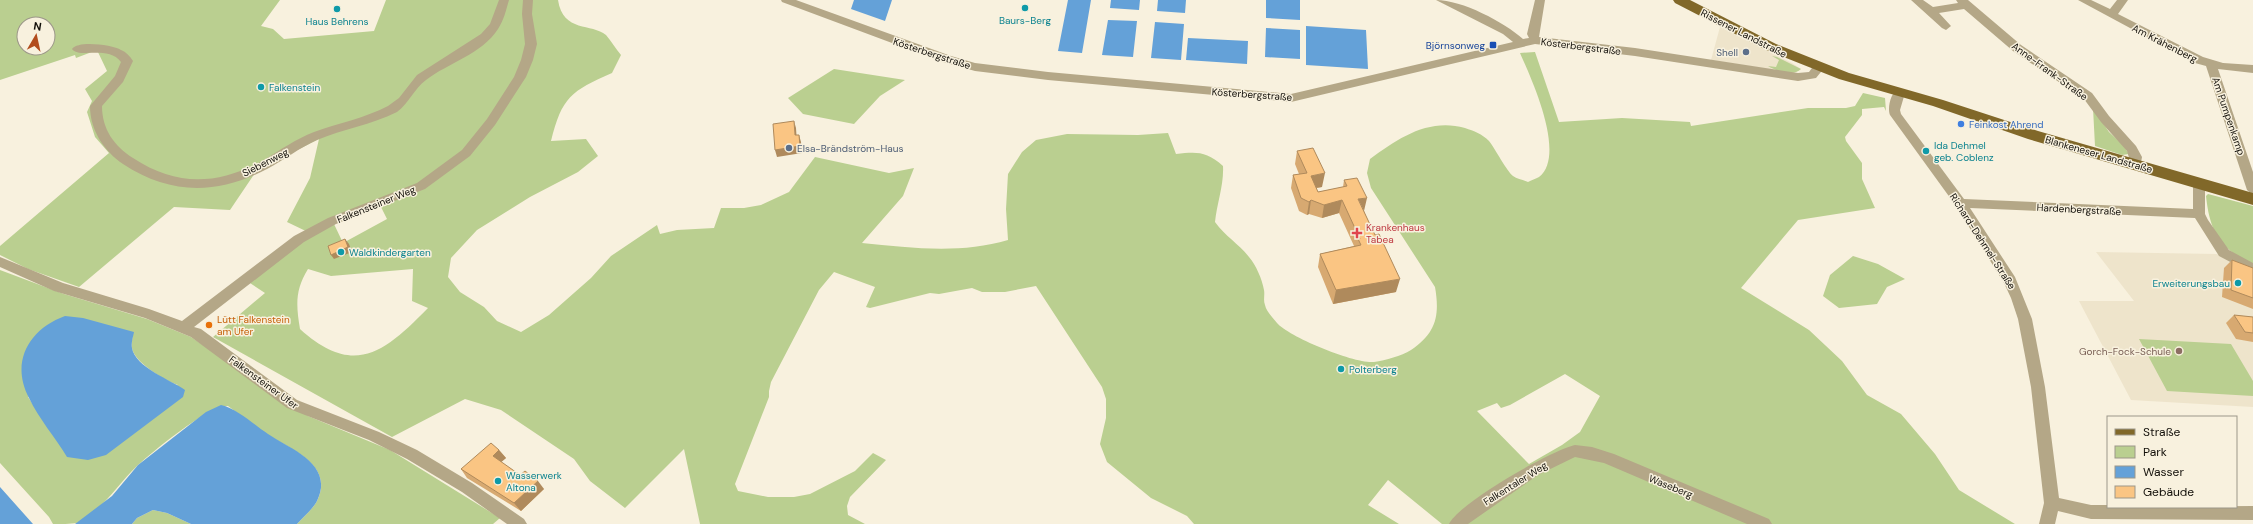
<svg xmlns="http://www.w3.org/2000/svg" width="2253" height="524" font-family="'DM Sans',sans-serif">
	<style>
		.built { fill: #eee4cb }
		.green { fill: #bacf90; fill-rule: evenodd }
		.water { fill: #64a1d8 }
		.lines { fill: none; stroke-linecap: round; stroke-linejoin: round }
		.minor { fill: #b4a787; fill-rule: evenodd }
		.major { fill: #816829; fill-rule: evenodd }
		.wall { fill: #d7a971 }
		.shaded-wall { fill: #af8a5c }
		.building { fill: #fac583; stroke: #af8a5c }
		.culture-dot { fill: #0f9aa8; stroke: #f8f1de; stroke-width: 1.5 }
		.transit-dot { fill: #1a4fb4; stroke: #f8f1de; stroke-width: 1.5 }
		.service-dot { fill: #5c6f8a; stroke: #f8f1de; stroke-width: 1.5 }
		.shop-dot { fill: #3f7fe0; stroke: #f8f1de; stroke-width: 1.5 }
		.health-dot { fill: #e0444e; stroke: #f8f1de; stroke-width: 1.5 }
		.food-dot { fill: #e8710a; stroke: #f8f1de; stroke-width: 1.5 }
		.education-dot { fill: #8d6e63; stroke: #f8f1de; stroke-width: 1.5 }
		.labels { text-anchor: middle; stroke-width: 3; stroke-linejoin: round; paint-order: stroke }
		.culture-label { font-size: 10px; fill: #0d838f; stroke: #f8f1de; text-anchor: start }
		.street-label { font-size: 10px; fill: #120f09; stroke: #f8f1de }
		.transit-label { font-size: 10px; fill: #164399; stroke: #f8f1de; text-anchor: end }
		.service-label { font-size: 10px; fill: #4e5e75; stroke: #f8f1de; text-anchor: end }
		.shop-label { font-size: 10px; fill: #366cbe; stroke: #f8f1de; text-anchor: start }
		.health-label { font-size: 10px; fill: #be3a42; stroke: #f8f1de; text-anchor: start }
		.food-label { font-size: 10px; fill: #c56008; stroke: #f8f1de; text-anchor: start }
		.education-label { font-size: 10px; fill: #785e54; stroke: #f8f1de; text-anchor: end }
	</style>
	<rect width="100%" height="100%" fill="#f8f1de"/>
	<path class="built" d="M1720,27L1792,63L1801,69L1794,73L1711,60Z
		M2096,252L2217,254L2253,273V407L2131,400L2079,301H2134Z"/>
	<path class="green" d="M0,0H280L261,26L273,29L284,39L374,31L386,0H558C563,33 592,23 606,35C611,41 616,49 621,55L612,73C571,91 562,97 551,141L586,139L598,156L578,172L530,197L477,230L451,258L448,277L460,292L484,307L497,321L521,332L549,315L591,278L611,256L657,225L660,234L677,230L714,228L721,208H744L761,205L789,192L815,157L889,173L914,168L903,196L862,243C911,248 961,254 1008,240L1006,209L1008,174L1022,152L1036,140L1067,134L1138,135L1168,133L1176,154C1197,152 1206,151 1223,166C1224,185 1217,203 1215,222C1226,237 1239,244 1249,257C1256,265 1262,279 1264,290C1265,295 1263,300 1265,305C1266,311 1273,318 1277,323C1289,337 1355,364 1374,362C1386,360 1401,356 1411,350C1436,333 1440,316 1435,287L1371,188L1367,173L1370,159C1399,138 1428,118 1465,128C1474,131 1482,134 1489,141C1496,150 1506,170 1513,176C1517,179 1524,180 1528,182C1531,180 1536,179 1539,177C1567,155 1531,78 1520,53L1535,52L1559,122L1622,118L1690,122L1691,126L1808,108H1846L1855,106L1863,93L1885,98L1886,111L1884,107L1862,109V115L1845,137L1846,141L1862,163V179L1875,208L1798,220L1741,288L1809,330L1842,361L1867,395L1901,414L1935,454L1959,490L2015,524H1442L1388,480L1368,505L1399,524H1194L1187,516L1151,498L1107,462L1100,444L1106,418V399L1102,387L1036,286L1005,292H982L972,288L939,294L930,293L870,308L866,307L875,287L834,272L819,290L771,382L769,391V397L735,484L738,491L768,497H794L810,494L855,471L873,453L886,460L850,497L847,506L848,515L865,524H700L684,449L625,508L590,481L574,459L501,410L465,399L392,437L213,337L265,293L247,281L312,234L287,222L310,178L319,139L257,170L230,210L174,207L79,287L28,269L0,255V246L109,153L95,137L87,112L92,101L85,89L107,71L97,50L76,58L75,55L0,80ZM24,24H48V48H24ZM380,205L387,219L343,243L334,224ZM308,269L331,276L413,269L412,301L428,308C385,352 354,378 300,329C296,305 295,290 308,269ZM1565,374L1600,396L1580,432L1562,445L1529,464L1477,411L1497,403L1501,408L1510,405Z
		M1772,56L1777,57L1801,69C1793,77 1776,71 1768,66L1776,67L1779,60Z
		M834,69L905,80L880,96L854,124L803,114L788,98Z
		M2093,108L2109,132L2123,145L2129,154L2122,155L2095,146Z
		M2208,194L2253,206V265C2220,248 2210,233 2206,196Z
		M1853,256L1878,264L1905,279L1887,287L1877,304L1839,308L1823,296L1830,275Z
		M0,270L64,294L147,319L191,337L308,416L390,450L500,518L493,524H297C303,517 313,509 317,501C334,467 295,451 273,438C257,429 243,417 228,406C210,404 152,452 137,466C117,485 103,510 77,523C71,524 60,524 53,524L49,517L0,463ZM133,332C133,337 131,343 132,348C134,362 165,381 178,385L54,436L28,397Z
		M2139,339L2231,344L2253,381V396L2167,391Z
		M153,510L167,513L191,524H132L137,518Z"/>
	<path class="water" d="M854,0H892L885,21L851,9Z
		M1068,0H1091L1082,53L1058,51Z
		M1111,0H1140L1139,10L1110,8Z
		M1158,0H1186L1185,13L1157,11Z
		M1266,0H1300V20L1266,18Z
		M1108,20L1137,21L1133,57L1102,55Z
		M1155,22L1184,24L1181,60L1151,58Z
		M1306,26L1366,30L1368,69L1306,65Z
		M1266,28L1300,30V59L1265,57Z
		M1188,38L1248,41L1247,64L1186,60Z
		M65,316L83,318L134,332C133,337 131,343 132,348C135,367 171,380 185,390L183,397L106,455L88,460L67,457C55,437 39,419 29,398C10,362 29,329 65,316Z
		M221,405C238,409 254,425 268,434C290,449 335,464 317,501C313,509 303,517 297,524H191L167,513L153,510L137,518L132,524H75L112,496L138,465L206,412Z
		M0,487L33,524H0Z"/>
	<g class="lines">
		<path class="minor" d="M499,0H509C506,10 504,20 498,29C482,54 448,63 426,80C414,89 409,103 397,112C371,125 343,129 317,140C299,148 284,160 267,169C217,195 170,195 123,164C104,151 90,130 90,106L115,76L121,62C108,45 79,59 72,49C78,40 113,45 121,50C126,52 130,56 133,61L123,82L102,106C102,129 114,146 133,158C177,187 218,185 264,160C280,150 296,139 314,132C339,123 365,118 388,106L399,98L417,75L481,34L490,24Z
			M523,0H533L532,14L537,44L533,60L526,77L495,125L470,156L425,189L336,224L304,242L194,327L201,329L297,400L379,432L417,450L472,483L524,519L527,524H507L462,492L407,459L369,440L287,408L191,337L145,318L54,291L0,267V257L63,283L149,309L182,321L294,236L328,218L417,183L462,150L487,119L514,77L521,60L525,44L522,14Z
			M781,0H796L951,56L975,63L1048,72L1291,94L1513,42L1503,34L1436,0C1462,0 1504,22 1523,39L1529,38L1527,34L1535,0H1545L1539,37L1635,48L1798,73L1809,72L1815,64L1819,63L1825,67L1816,78L1798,81L1635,56L1535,44L1291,102L1048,80L975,71L943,62L782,2Z
			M1911,0H1923L1933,7L1958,3L1956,0H1968L2021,45L2092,93L2109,116L2136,146L2142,157L2140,168H2132L2127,151L2101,122L2084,99L2013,51L1964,9L1939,13L1951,26L1946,30L1942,28Z
			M2078,0H2091L2110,9L2117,0H2128L2118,14L2203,57L2223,63L2253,65V73L2218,69L2253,172V195L2247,190L2206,66L2195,63Z
			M1899,89L1905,93L1900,110L1901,114L1964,199L2193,209V183L2199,179L2203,180L2205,183V214L2208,220L2229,250L2253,263V274L2219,256L2195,218L1970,208L2015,277L2032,319L2045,387L2059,498L2091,505H2108V507L2253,506V520L2091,519L2058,511L2055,524H2039L2044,503L2031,387L2018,319L2011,298L2004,283L1956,206L1890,115C1887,108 1891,91 1899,89Z
			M1575,445L1592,447L1614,454L1769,519L1772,524H1747L1604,463L1575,457L1538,475L1468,524H1449C1460,502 1550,451 1575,445Z"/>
		<path class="major" d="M1673,0H1690L1776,44L1849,73L1943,100L2038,131L2253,193V205L2028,139L1933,106L1839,79L1766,50L1675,3Z"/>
	</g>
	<path class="wall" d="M1297,151L1322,187L1316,188L1318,192L1343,187L1344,180L1364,211L1396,292L1333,304L1318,267L1320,254L1354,246L1339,213L1322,218L1309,214L1307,215L1299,211L1291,188L1293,175L1299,174L1295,164Z
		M2232,260L2253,268V309L2222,297L2224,268Z
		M2234,315L2253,317V342L2236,339L2226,323Z
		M499,450L506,458L501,462L520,475L544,489L521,511L467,478L461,469Z"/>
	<path class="shaded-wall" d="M794,121L796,128L797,143L795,135Z
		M799,135L801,142L802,153L777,157L775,150Z
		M1325,173L1322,187L1309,189L1311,176Z
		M1367,198L1364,211L1358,199Z
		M1311,200L1309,214L1307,215L1309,202Z
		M1342,200L1339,213L1322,218L1324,205Z
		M345,239L349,244L352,252L334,259L331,255Z
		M1400,279L1396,292L1333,304L1336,290Z
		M499,450L506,458L499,464L493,456Z
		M538,481L544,489L521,511L514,503Z"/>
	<path class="building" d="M794,121L795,135H799L800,146L775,150L773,124Z
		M1313,148L1325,173L1311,176L1318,192L1347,186L1344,180L1357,178L1367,198L1358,199L1375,235L1379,234L1400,279L1336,290L1320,254L1361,245L1358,239H1360L1342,200L1324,205L1311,200L1309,202L1301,198L1293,175L1307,173L1297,151Z
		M345,239L348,247L331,255L328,246Z
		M2232,260L2253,268V298L2231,290Z
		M2234,315L2253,317V333L2245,332Z
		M491,443L499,450L493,456L520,475L525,471L538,481L514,503L461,469Z"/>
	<g class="culture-dot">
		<circle cx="1025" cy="8" r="4"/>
		<circle cx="337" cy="9" r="4"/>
		<circle cx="261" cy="87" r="4"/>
		<circle cx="1926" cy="151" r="4"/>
		<circle cx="341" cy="252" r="4"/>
		<circle cx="2238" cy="283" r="4"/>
		<circle cx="1341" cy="369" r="4"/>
		<circle cx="498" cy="481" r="4"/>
	</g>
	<rect class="transit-dot" x="1489" y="41" width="8" height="8" rx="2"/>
	<g class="service-dot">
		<circle cx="1746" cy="52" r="4"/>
		<circle cx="789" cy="148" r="4"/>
	</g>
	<circle class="shop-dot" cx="1961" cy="124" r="4"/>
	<path class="health-dot" d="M1355 227h4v4h4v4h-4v4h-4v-4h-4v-4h4z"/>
	<circle class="food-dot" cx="209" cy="325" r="4"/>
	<circle class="education-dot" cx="2179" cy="351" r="4"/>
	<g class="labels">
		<g class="culture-label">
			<text x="1025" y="24" text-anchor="middle">Baurs-Berg</text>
			<text x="337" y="25" text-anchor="middle">Haus Behrens</text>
			<text x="269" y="91">Falkenstein</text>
			<text x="1934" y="149">Ida Dehmel<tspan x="1934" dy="12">geb. Coblenz</tspan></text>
			<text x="349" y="256">Waldkindergarten</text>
			<text x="2230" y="287" text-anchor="end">Erweiterungsbau</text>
			<text x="1349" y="373">Polterberg</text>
			<text x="506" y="479">Wasserwerk<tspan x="506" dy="12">Altona</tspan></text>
		</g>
		<g class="street-label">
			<text transform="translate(1744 33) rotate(27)" y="4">Rissener Landstraße</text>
			<text transform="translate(2165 43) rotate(27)" y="4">Am Krähenberg</text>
			<text transform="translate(1581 46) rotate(7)" y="4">Kösterbergstraße</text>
			<text transform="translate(932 53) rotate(18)" y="4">Kösterbergstraße</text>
			<text transform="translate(2050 71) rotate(36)" y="4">Anne-Frank-Straße</text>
			<text transform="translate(1252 94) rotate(4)" y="4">Kösterbergstraße</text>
			<text transform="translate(2229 116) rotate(71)" y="4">Am Pumpenkamp</text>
			<text transform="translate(2099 154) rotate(16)" y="4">Blankeneser Landstraße</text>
			<text transform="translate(265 162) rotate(-27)" y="4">Siebenweg</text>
			<text transform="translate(376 204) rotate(-22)" y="4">Falkensteiner Weg</text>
			<text transform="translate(2079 209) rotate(3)" y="4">Hardenbergstraße</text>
			<text transform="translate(1983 241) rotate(57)" y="4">Richard-Dehmel-Straße</text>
			<text transform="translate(264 382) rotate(36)" y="4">Falkensteiner Ufer</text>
			<text transform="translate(1515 483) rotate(-32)" y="4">Falkentaler Weg</text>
			<text transform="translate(1671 486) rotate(22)" y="4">Waseberg</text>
		</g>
		<g class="transit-label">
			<text x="1485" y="49">Björnsonweg</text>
		</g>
		<g class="service-label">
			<text x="1738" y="56">Shell</text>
			<text x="797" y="152" text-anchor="start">Elsa-Brändström-Haus</text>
		</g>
		<g class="shop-label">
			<text x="1969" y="128">Feinkost Ahrend</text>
		</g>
		<g class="health-label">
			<text x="1366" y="231">Krankenhaus<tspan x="1366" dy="12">Tabea</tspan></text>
		</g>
		<g class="food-label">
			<text x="217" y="323">Lütt Falkenstein<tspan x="217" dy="12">am Ufer</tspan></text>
		</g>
		<g class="education-label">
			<text x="2171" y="355">Gorch-Fock-Schule</text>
		</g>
	</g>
	<rect x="2107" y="416" width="130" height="92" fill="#f8f1de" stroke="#9c9789"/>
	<rect x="2115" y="429" width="20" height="6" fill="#816829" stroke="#9c9789"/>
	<text x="2143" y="436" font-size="12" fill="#120f09">Straße</text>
	<rect x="2115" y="446" width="20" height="12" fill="#bacf90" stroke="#9c9789"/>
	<text x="2143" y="456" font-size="12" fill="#120f09">Park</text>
	<rect x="2115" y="466" width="20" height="12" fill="#64a1d8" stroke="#9c9789"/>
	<text x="2143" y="476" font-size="12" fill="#120f09">Wasser</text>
	<rect x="2115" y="486" width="20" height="12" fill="#fac583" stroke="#9c9789"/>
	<text x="2143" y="496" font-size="12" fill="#120f09">Gebäude</text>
	<g transform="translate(36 36) rotate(9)"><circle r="19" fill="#f8f1de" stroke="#9c9789"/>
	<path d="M0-3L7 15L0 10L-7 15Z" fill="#b24d1d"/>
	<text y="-6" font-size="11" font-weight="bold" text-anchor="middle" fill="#120f09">N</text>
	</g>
</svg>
